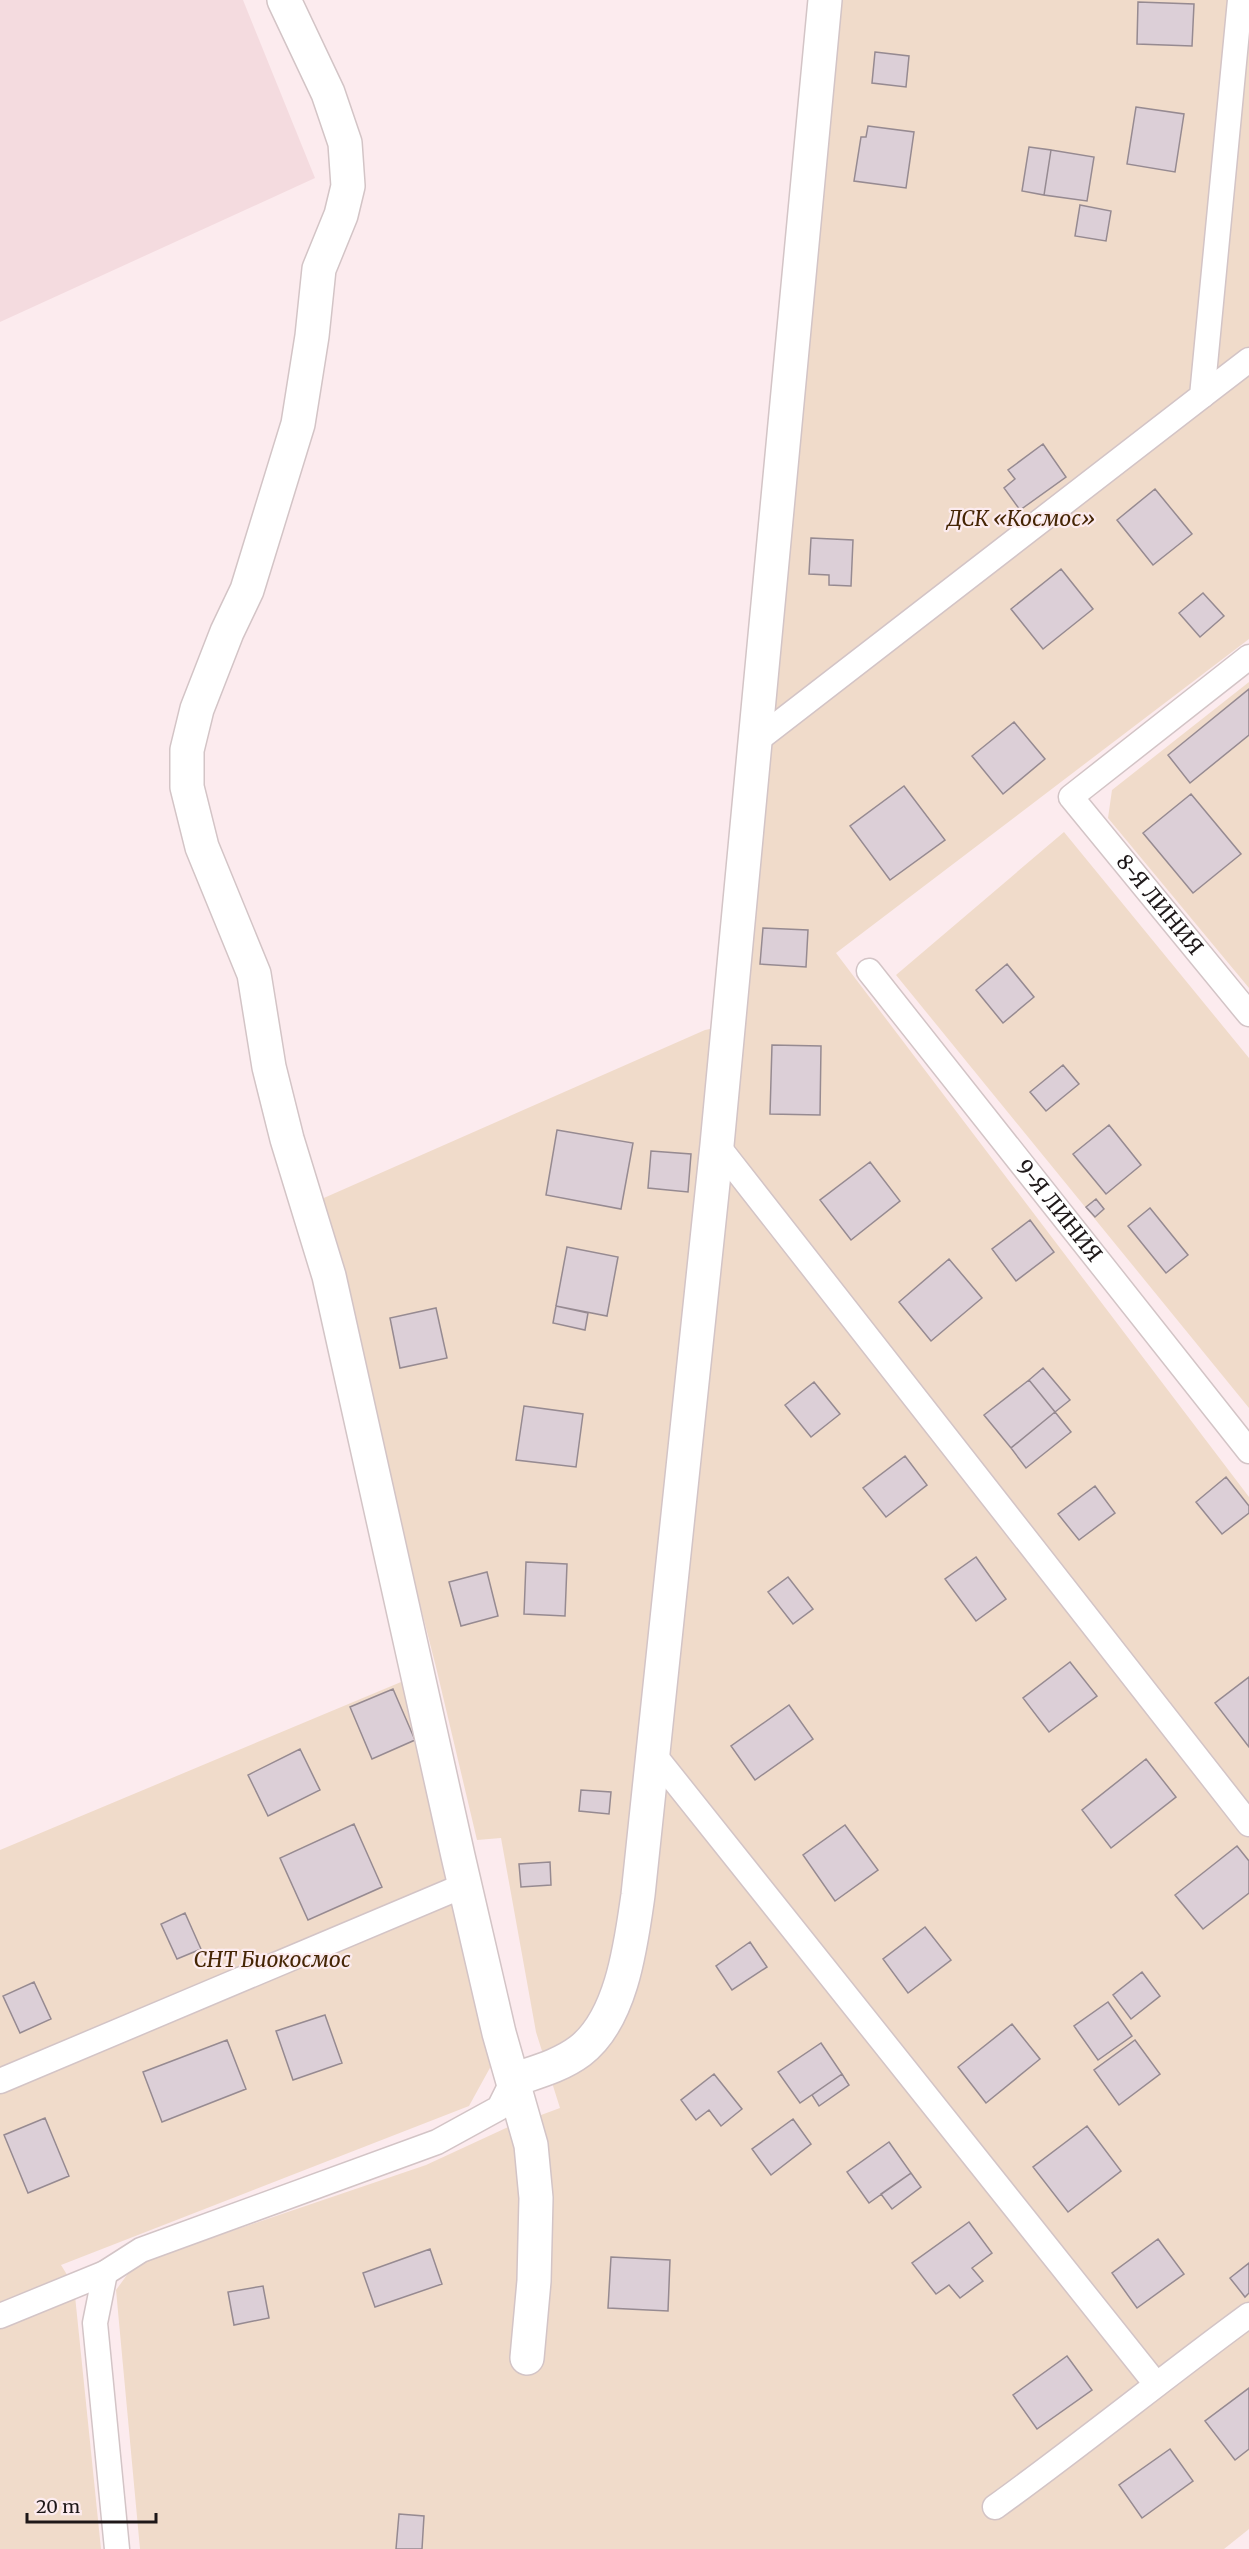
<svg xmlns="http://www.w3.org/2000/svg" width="1249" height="2549" font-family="Merriweather,serif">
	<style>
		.built { fill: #f4dbdf }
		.green { fill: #f0dbca }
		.building { fill: #dccfd7; stroke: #968a91; stroke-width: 1.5 }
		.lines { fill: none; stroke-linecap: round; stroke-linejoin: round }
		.lane-casing { stroke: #d3c4c6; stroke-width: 27 }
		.street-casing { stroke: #d3c4c6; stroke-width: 36 }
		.lane { stroke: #fff; stroke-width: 24 }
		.street { stroke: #fff; stroke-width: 33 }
		.labels { text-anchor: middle; stroke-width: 4.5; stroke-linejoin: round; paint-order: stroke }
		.park-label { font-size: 21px; font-style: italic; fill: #452504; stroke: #fcebee }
		.street-label { font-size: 21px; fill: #1e1819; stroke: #fcebee }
	</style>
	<rect width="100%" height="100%" fill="#fcebee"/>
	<path class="built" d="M0,0H243L315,178L0,322Z"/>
	<path class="green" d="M840,0H1249V639L836,953L1249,1497V2529L1224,2549H140L116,2290L135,2264L426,2165L506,2128L560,2108L536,2032L501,1838L477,1840L436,1667L317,1201L705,1030L745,1022Z
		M1249,682V988L1108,818L1112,790Z
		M1064,832L1249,1058V1408L896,975Z
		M413,1677L508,2035L469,2106L61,2265L74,2286L101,2549H0V1850Z"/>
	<path class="building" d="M1138,2L1194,4L1192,46L1137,44Z
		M875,52L909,56L906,87L872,83Z
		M1136,107L1184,114L1175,172L1127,164Z
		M868,126L914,132L906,188L854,181L861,137H866Z
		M1029,147L1051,150L1044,195L1022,191Z
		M1051,150L1094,157L1087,201L1044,195Z
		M1080,205L1111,211L1106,241L1075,236Z
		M1043,444L1066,477L1020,510L1004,488L1015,479L1008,470Z
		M1155,489L1192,534L1153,565L1117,520Z
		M811,538L853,540L851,586L829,585V575L809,574Z
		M1061,569L1093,609L1043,649L1011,609Z
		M1203,593L1224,616L1200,637L1179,613Z
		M1249,689V735L1190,783L1168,755Z
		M1014,722L1045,759L1003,794L972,756Z
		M904,786L945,840L890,880L850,826Z
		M1191,794L1241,854L1193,893L1143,833Z
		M763,928L808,930L806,967L760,964Z
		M1007,964L1034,997L1003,1023L976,990Z
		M772,1045L821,1046L820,1115L770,1114Z
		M1063,1065L1079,1084L1046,1111L1030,1092Z
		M1109,1125L1141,1165L1106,1194L1073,1154Z
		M557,1130L633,1143L621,1209L546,1195Z
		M651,1151L691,1154L688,1192L648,1188Z
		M870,1162L900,1201L851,1240L820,1200Z
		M1096,1199L1104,1209L1095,1217L1086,1207Z
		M1150,1208L1188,1255L1166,1273L1128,1226Z
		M1030,1220L1054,1252L1016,1281L992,1249Z
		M567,1247L618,1257L607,1316L556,1306Z
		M949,1259L982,1298L931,1341L899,1302Z
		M556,1306L588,1313L585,1330L553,1323Z
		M436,1308L447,1358L400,1368L390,1318Z
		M1043,1368L1070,1400L1055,1412L1029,1380Z
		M1029,1380L1055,1412L1011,1448L984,1415Z
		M814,1382L840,1414L811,1437L785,1405Z
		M524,1406L583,1414L576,1467L516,1460Z
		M1055,1412L1071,1432L1026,1468L1011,1448Z
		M905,1456L927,1485L886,1517L863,1488Z
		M1226,1477L1249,1506V1513L1222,1534L1196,1502Z
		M1095,1486L1115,1513L1079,1540L1058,1514Z
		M976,1557L1006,1599L976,1621L945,1579Z
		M526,1562L567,1564L565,1616L524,1614Z
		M487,1572L498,1616L461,1626L449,1582Z
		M788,1577L813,1609L793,1624L768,1592Z
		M1070,1662L1097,1696L1049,1732L1023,1698Z
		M1249,1677V1747L1215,1703Z
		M393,1689L415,1740L372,1759L350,1707Z
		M789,1705L813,1739L755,1780L731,1746Z
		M300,1749L320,1790L268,1816L248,1775Z
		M1146,1759L1176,1797L1111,1848L1082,1810Z
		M581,1790L611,1792L609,1814L579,1811Z
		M354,1824L382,1887L308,1920L280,1858Z
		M845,1825L878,1870L835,1901L803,1855Z
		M1237,1846L1249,1861V1893L1203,1929L1175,1895Z
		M550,1862L551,1885L521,1887L519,1864Z
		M185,1913L201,1949L177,1959L161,1924Z
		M925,1927L951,1960L908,1993L883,1959Z
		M750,1942L767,1967L732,1990L716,1966Z
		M1142,1972L1160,1996L1131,2019L1113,1995Z
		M34,1982L51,2019L20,2033L3,1996Z
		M1108,2002L1132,2036L1098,2060L1074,2026Z
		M325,2015L342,2063L293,2080L276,2031Z
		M1012,2024L1040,2059L986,2103L958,2067Z
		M227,2040L246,2089L162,2122L143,2072Z
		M1135,2040L1160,2074L1119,2105L1094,2070Z
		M821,2043L842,2074L800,2103L778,2072Z
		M714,2074L742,2109L721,2126L709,2110L696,2120L681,2100Z
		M842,2074L849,2085L819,2106L812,2095Z
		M45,2118L69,2176L28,2193L4,2135Z
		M793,2119L811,2144L771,2175L752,2149Z
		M1087,2126L1121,2171L1068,2212L1033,2167Z
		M889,2142L911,2173L869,2203L847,2172Z
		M911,2173L921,2187L892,2209L881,2194Z
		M969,2222L992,2253L972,2268L983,2281L960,2298L949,2285L936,2294L912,2263Z
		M1158,2239L1184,2274L1137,2308L1112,2273Z
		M430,2249L442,2284L375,2307L363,2273Z
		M611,2257L670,2260L668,2311L608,2308Z
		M1249,2263V2293L1245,2297L1230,2278Z
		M263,2286L269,2318L234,2325L228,2292Z
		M1067,2356L1092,2390L1037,2429L1013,2395Z
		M1249,2388V2449L1235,2460L1205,2421Z
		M1170,2449L1193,2481L1142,2518L1119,2485Z
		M399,2514L424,2516L422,2549H396Z"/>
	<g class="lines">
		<defs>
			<g id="lane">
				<path d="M1202,396L1249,360"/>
				<path id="s1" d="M1249,657L1071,797L1249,1014"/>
				<path d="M756,741L1202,396L1240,0"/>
				<path id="s2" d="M869,971L1249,1451"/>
				<path d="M717,1145L1249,1824"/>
				<path d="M655,1756L1156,2384"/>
				<path d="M0,2081L465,1885"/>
				<path d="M105,2273L95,2323L117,2549"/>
				<path d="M0,2316L105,2273L141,2250L437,2142L499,2108L513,2080"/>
				<path d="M995,2507C1081,2445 1163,2378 1249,2315"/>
			</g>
			<path id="street" d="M284,0L328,93L345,143L348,186L341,215L319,269L312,336L298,424L247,590L227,632L197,709L187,750V787L202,847L254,974L269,1067L287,1139L329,1276L458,1856L499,2033L531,2145L536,2198L534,2281L527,2358
				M513,2080C536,2072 560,2066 580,2051C622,2019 631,1944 638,1895L717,1145L825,0"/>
		</defs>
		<use href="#lane" class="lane-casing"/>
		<use href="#street" class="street-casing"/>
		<use href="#lane" class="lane"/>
		<use href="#street" class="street"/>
	</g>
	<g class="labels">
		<g class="park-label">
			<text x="1021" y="526">ДСК «Космос»</text>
			<text x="272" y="1967">СНТ Биокосмос</text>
		</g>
		<g class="street-label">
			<text dy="7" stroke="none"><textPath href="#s1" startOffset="366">8-Я ЛИНИЯ</textPath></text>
			<text dy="7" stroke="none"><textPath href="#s2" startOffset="306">9-Я ЛИНИЯ</textPath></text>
		</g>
	</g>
	<path d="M27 2513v9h129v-9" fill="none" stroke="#1e1819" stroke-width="3"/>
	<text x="36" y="2513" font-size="18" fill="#1e1819" stroke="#fcebee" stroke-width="4.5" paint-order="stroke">20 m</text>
</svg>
